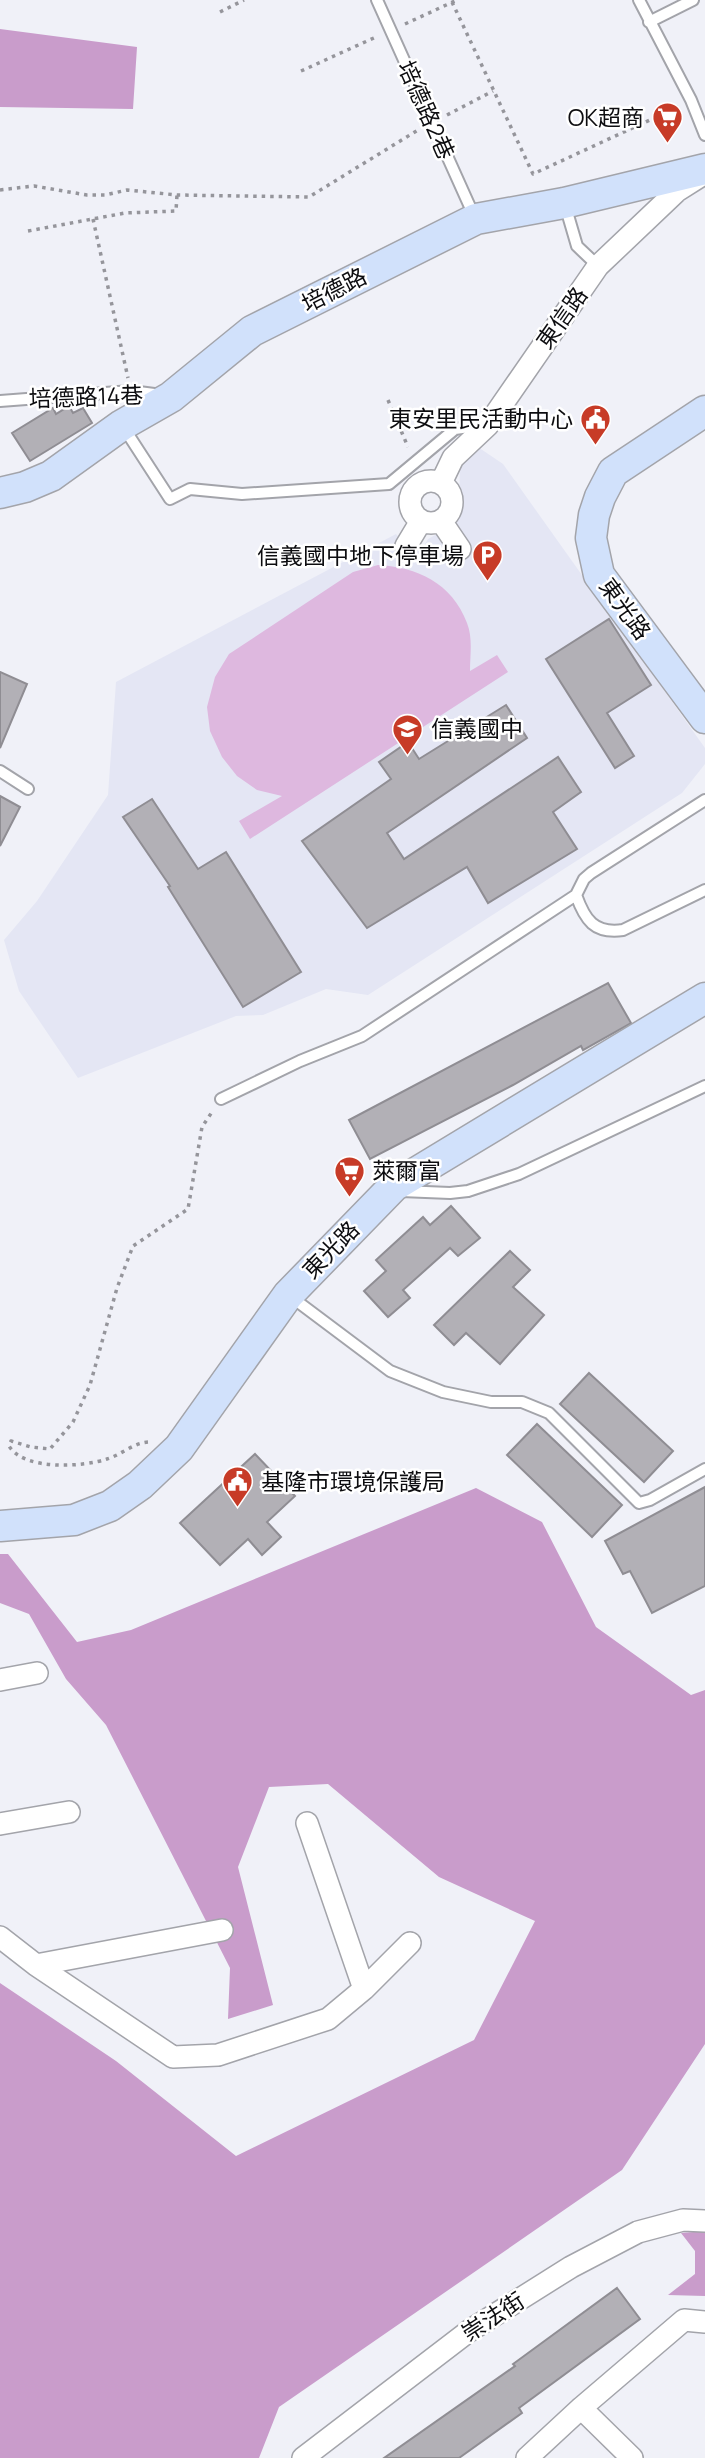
<svg xmlns="http://www.w3.org/2000/svg" width="705" height="2458" font-family="Manrope,'Noto Sans TC',sans-serif">
	<style>
		.built { fill: #e4e6f4 }
		.green { fill: #deb8df }
		.forest { fill: #c99ccb }
		.building { fill: #b2b0b6; stroke: #8f8d93; stroke-width: 2 }
		.lines { fill: none; stroke-linecap: round; stroke-linejoin: round }
		.lane-casing { stroke: #a3a4aa; stroke-width: 14 }
		.street-casing { stroke: #a3a4aa; stroke-width: 24 }
		.secondary-casing { stroke: #a3a4aa; stroke-width: 33 }
		.path { stroke: #95959b; stroke-width: 3.5; stroke-dasharray: 3.5 5; stroke-linecap: butt }
		.lane { stroke: #fff; stroke-width: 10 }
		.street { stroke: #fff; stroke-width: 21 }
		.secondary { stroke: #d1e1fb; stroke-width: 30 }
		.labels { text-anchor: middle; stroke-width: 5; stroke-linejoin: round; paint-order: stroke }
		.street-label { font-size: 23px; fill: #0d0d10; stroke: #fff }
		.poi-label { font-size: 23px; fill: #0d0d10; stroke: #fff; text-anchor: end }
	</style>
	<rect width="100%" height="100%" fill="#f0f1f8"/>
	<path class="built" d="M472,443L503,464L705,748V764L682,793L368,995L326,989L263,1015L236,1016L78,1078L19,991L4,940L37,901L108,795L116,682L396,534L401,540L421,551L428,539L448,528L459,516L460,461Z"/>
	<path class="green" d="M378,565C417,567 452,583 467,623C473,638 470,655 470,671L497,655L508,672L250,839L239,821L282,796L257,790L237,776L222,757L210,731L207,707L215,677L229,654L353,572Z"/>
	<path class="forest" d="M0,29L137,47L133,109L0,107Z
		M476,1488L542,1522L596,1627L691,1695L705,1690V2044L622,2170L279,2407L259,2458H0V1983L116,2061L236,2156L474,2040L535,1921L439,1877L328,1784L269,1787L238,1867L273,2005L228,2019L230,1968L106,1725L66,1679L29,1614L0,1603V1554H8L77,1642L131,1630Z
		M705,2231V2296L668,2295L695,2274V2251L681,2233Z"/>
	<path class="building" d="M69,406L73,413L83,408L92,423L30,461L12,433L53,408L56,414Z
		M609,619L651,685L607,713L634,756L615,768L546,659Z
		M0,672L27,684L0,748Z
		M506,705L527,738L387,833L404,859L558,757L581,792L553,812L577,849L488,903L467,867L367,928L302,841L391,779L379,762L408,742L419,759Z
		M0,796L20,807L0,846Z
		M152,799L198,869L226,852L301,972L243,1007L168,887L170,886L123,817Z
		M608,983L631,1023L583,1050L581,1046L513,1085L370,1159L349,1120Z
		M451,1206L480,1238L458,1256L450,1248L403,1290L410,1298L388,1317L364,1291L386,1271L376,1260L423,1217L430,1225Z
		M510,1251L530,1270L513,1287L544,1315L500,1364L466,1333L454,1345L434,1325Z
		M589,1373L673,1451L644,1482L560,1404Z
		M537,1424L622,1505L592,1537L507,1455Z
		M255,1454L295,1496L267,1522L281,1537L262,1555L248,1539L220,1565L180,1523Z
		M705,1487V1586L652,1613L630,1571L623,1574L605,1541Z
		M617,2288L640,2319L519,2408L522,2413L459,2458H384L515,2366L513,2364Z"/>
	<g class="lines">
		<defs>
			<path id="lane" d="M377,0L475,218
				M639,0L691,100L705,135
				M649,22L693,0
				M565,205L577,246L598,266
				M0,401L131,391L162,395
				M124,428L170,499L190,489L242,494L389,484L455,429L483,425
				M0,771L28,789
				M705,800L591,873L584,879L576,895C585,920 594,934 623,930L705,890
				M221,1099L300,1061L362,1036L576,895
				M401,1191L450,1193L468,1191L519,1174L705,1086
				M290,1296L390,1371L443,1392L491,1402H522L549,1413L639,1503L650,1500L705,1469"/>
			<path id="street" d="M410 502a21 21 0 1 1 42 0a21 21 0 1 1-42 0Z
				M441,483L453,458L488,425L598,266L677,191L699,177
				M441,521L460,549
				M406,546L421,521
				M0,1680L37,1673
				M307,1823L364,1989
				M0,1824L69,1812
				M0,1937L36,1965L173,2057L218,2055L328,2019L364,1989L410,1943
				M36,1965L222,1930
				M581,2408L632,2458
				M303,2458L469,2331L571,2267L638,2232L683,2220L705,2221
				M527,2458L581,2408L684,2320L705,2322"/>
			<path id="secondary" d="M705,411L613,472L600,497L594,515L591,538L599,575L705,718
				M0,493L25,487L51,476L122,425L171,397L252,331L476,219L564,203L705,169
				M0,1526L74,1520L110,1506L140,1485L179,1448L288,1295L394,1186L705,998"/>
		</defs>
		<use href="#lane" class="lane-casing"/>
		<use href="#street" class="street-casing"/>
		<use href="#secondary" class="secondary-casing"/>
		<path class="path" d="M452,2L533,174L678,107
			M220,12L244,0
			M405,24L457,0
			M301,71L376,37
			M447,115L493,91
			M0,190L34,186L87,195H105L127,190L177,195L309,197L418,130
			M93,219L128,378
			M28,231L125,213L176,211L177,195
			M388,400L408,447
			M148,1442C133,1443 121,1455 107,1459C83,1467 24,1471 9,1446L11,1441L31,1447L50,1449L73,1422L90,1385L117,1288L133,1246L188,1209L202,1127L212,1112"/>
		<use href="#lane" class="lane"/>
		<use href="#street" class="street"/>
		<use href="#secondary" class="secondary"/>
	</g>
	<defs>
		<symbol id="supermarket-pin" viewBox="-11 -11 22 30"><path d="M0 17L-7.5 6A9.5 9.5 0 1 1 7.5 6Z" fill="#c73b27" stroke="#fff"/><path d="M-6-5.5h2.5l.6 2H6L4.5 2H-2.5L-4.4-4H-6ZM-1.5 3.2a1.3 1.3 0 1 0 .1 0ZM3 3.2a1.3 1.3 0 1 0 .1 0Z" fill="#fff"/></symbol>
		<symbol id="civic-pin" viewBox="-11 -11 22 30"><path d="M0 17L-7.5 6A9.5 9.5 0 1 1 7.5 6Z" fill="#c73b27" stroke="#fff"/><path d="M-.6-6.5H3V-4.5H.6V-3L4-1V1h2V6H-6V1h2V-1L-.6-3ZM-1.2 2.5V6h2.4V2.5Z" fill="#fff"/></symbol>
		<symbol id="parking-pin" viewBox="-11 -11 22 30"><path d="M0 17L-7.5 6A9.5 9.5 0 1 1 7.5 6Z" fill="#c73b27" stroke="#fff"/><path d="M-3.5-5.5H1a3.5 3.5 0 0 1 0 7H-1V5.5H-3.5ZM-1-3.4V-.6H.8a1.4 1.4 0 0 0 0-2.8Z" fill="#fff"/></symbol>
		<symbol id="school-pin" viewBox="-11 -11 22 30"><path d="M0 17L-7.5 6A9.5 9.5 0 1 1 7.5 6Z" fill="#c73b27" stroke="#fff"/><path d="M0-5L7-2L0 1L-7-2ZM-4 1L0 2.5L4 1V4Q0 6-4 4Z" fill="#fff"/></symbol>
	</defs>
	<g fill-rule="evenodd">
		<use href="#supermarket-pin" x="650" y="100" width="35" height="47"/>
		<use href="#civic-pin" x="578" y="402" width="35" height="47"/>
		<use href="#parking-pin" x="470" y="538" width="35" height="47"/>
		<use href="#school-pin" x="390" y="712" width="35" height="47"/>
		<use href="#supermarket-pin" x="332" y="1154" width="35" height="47"/>
		<use href="#civic-pin" x="220" y="1464" width="35" height="47"/>
	</g>
	<g class="labels">
		<g class="street-label">
			<text transform="translate(426 110) rotate(66)" y="8">培德路2巷</text>
			<text transform="translate(334 290) rotate(-27)" y="8">培德路</text>
			<text transform="translate(562 318) rotate(-55)" y="8">東信路</text>
			<text transform="translate(86 397) rotate(-2)" y="8">培德路14巷</text>
			<text transform="translate(625 609) rotate(54)" y="8">東光路</text>
			<text transform="translate(331 1250) rotate(-46)" y="8">東光路</text>
			<text transform="translate(493 2317) rotate(-33)" y="8">崇法街</text>
		</g>
		<g class="poi-label">
			<text x="644" y="126">OK超商</text>
			<text x="573" y="427">東安里民活動中心</text>
			<text x="464" y="564">信義國中地下停車場</text>
			<text x="431" y="737" text-anchor="start">信義國中</text>
			<text x="372" y="1179" text-anchor="start">萊爾富</text>
			<text x="261" y="1490" text-anchor="start">基隆市環境保護局</text>
		</g>
	</g>
</svg>
